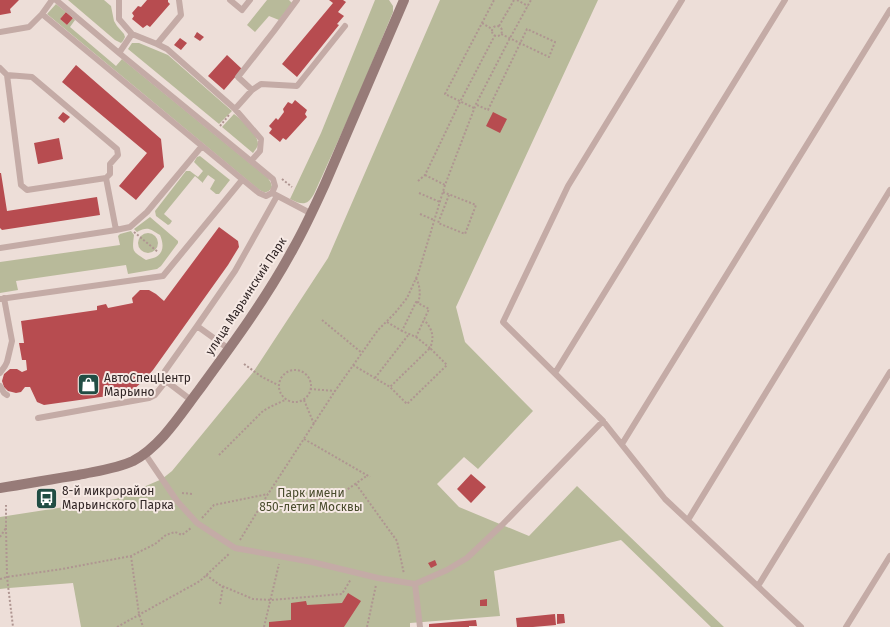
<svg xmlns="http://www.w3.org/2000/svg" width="890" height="627" font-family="'Fira Sans',sans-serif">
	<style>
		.green { fill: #b8ba9a }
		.building { fill: #b74c50 }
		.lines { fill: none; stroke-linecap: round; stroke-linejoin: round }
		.path { stroke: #af9591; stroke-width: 2; stroke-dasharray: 2 2; stroke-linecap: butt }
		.service { stroke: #c4aba6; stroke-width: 6 }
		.secondary { stroke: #977b78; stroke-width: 10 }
		.labels { text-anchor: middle; stroke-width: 4; stroke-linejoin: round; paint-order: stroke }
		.street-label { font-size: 12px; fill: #312626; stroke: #f6e9e4 }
		.poi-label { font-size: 12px; fill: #312626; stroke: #f6e9e4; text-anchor: start }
		.park-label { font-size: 12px; fill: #494c2d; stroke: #f6e9e4 }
	</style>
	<rect width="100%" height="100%" fill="#edded8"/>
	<path class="green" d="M68,0H104L111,6L114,21L117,26L124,34L125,37L123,41L121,43L115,40Z
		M267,0H289L292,3L279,20L269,16L255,32L247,25Z
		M375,0H389L393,6V12L357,99L314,194C307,206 302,205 290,199L321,133Z
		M440,0H598L456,307L465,342L533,411L478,469L464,457L437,484L459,507L529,536L577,486L724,627H711L621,540L494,571L500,616L410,623V627H81L73,583L9,588L0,589V517L116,499L162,479L172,471L254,371L328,258Z
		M56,4L66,12L60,19L67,25L73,18L75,20L70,27L116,66L122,59L268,178L271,183L272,187C268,194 264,193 258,189L47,14Z
		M132,43H139L168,55L232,111L219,124L128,49Z
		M234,114C241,119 259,135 258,145C257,148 255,150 253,153L222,127Z
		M200,156L230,180L219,194H216L210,189L215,180L208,175L203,182V183L195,176L164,214L172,221L170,224L168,225L156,216L155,211L186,171H190L198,177L203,171L194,162L197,157Z
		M150,217L178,241V243L161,266L157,269L128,274L126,265L16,281L18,290L0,293V262L120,245L118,236L120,234L131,231L134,235C132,252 132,251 146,260C149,259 154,258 156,257C165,252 163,242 160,235C150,229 148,226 137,232L134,229Z
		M138 243a10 10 0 1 1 20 0a10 10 0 1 1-20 0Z"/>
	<path class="building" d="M0,0H19L10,9L11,13L0,15Z
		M147,0H168V2L170,4L150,27L147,25L143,28L132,19L134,16L132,13L138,6L141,7Z
		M329,0H343L346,2L338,12L344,16L337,24L339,25L297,77L282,64L333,3Z
		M66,12L73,18L67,25L60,19Z
		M197,32L204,37L200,41L194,37Z
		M180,38L187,43L181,50L174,45Z
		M227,55L242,69L224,90L208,76Z
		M76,65L161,139L164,167L136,200L119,186L147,153L62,82Z
		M295,100L307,110L305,114L307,117L286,140L283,138L280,142L269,133L272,129L269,126L276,118L278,120L284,112L283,109L288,102L292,104Z
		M63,112L70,117L64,123L58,118Z
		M493,112L507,119L500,133L486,126Z
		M59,138L63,159L38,164L34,143Z
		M0,173H1L7,211L97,197L100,215L2,230L0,228Z
		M219,227L238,241L239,247L228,265L153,370L143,381L133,390L122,394L44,405L37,402L30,387H25L21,392L16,393L8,391L4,387L2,381L4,374L10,369H17L22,372L27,370L26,360H22L19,343H24L21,321L97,310V306L106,304L108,308L133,303L132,298L140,290H149L156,294L164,301Z
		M471,474L486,487L471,503L457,489Z
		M435,560L437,565L431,568L428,563Z
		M348,593L361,601L344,627H269V622L291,620V603L306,601L307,605L342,603Z
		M487,599V606H480V600Z
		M555,614L556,625L533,627H517L516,618Z
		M557,614H564L565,623L557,624Z
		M476,620L477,626H469V627H429V624Z"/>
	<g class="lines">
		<path class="path" d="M517,0L528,6
			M482,23L492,29
			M499,26L514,0
			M492 31a5 5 0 1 1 10 0a5 5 0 1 1-10 0Z
			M477,105L488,110L527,29L555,42L549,57L501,34
			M474,108L445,94L494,0
			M220,126L229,115
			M425,175L445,185
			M282,179L292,187
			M418,181L425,175L460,102L495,35
			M443,192L476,205L465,234L438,223L449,195
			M419,193L440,202
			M420,214L434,220
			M134,232L158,252
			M416,278C420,286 421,294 418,303
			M416,302L429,309L416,337L402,331Z
			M322,320L362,353
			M387,322L402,331
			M416,337L430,348C435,337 432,328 424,320
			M244,364L262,377L278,385
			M353,365L390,387L407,404L447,365L430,348L390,387
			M279 386a16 16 0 1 1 32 0a16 16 0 1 1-32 0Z
			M375,378L409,334
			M310,389L335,391
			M304,400L314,424
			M304,439L370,477
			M219,455L263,411L270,407L285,400
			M356,484L397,541L404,574
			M182,493L193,494
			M259,509L338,496L368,475
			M202,518L214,505L268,494
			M6,528L7,577L13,627
			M0,537L6,528V505
			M240,540L268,494L335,391L378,330L395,313L407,298L418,274L445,185L476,104L510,38L531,0
			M131,556L139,614L143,627
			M206,575L220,585L253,599L271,600L342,594L351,579
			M0,579L7,577L62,569L131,556L155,544L166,535L175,532L182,535L191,528
			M220,604L223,586
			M117,627L200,581L230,553
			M264,627L279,564
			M367,627L376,585"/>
		<path class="service" d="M119,0V19L132,34L119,53
			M230,0L242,10L250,0
			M682,0L568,186L503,322L603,421L665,499L801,627
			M42,14L259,193L266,196L272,193L275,186L273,179L119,53L56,0
			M0,32L29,27L42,14L52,0
			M132,34L157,44L181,15L179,0
			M157,44L167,49L235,109L261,139L260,151L251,161
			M0,68L7,75L21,185L27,190L106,178L116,230
			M7,75L32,77L117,149L118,155L110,164V174L106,178
			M252,90L238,77L274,31L297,0
			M235,109L252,90L261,84L297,86L345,26
			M274,194L312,214
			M0,248L116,230L130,227L147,212L202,146
			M0,299L163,276L242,180
			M197,326L229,349
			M0,373L5,366L7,362L12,341L4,298
			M555,373L785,0
			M0,386L4,393L7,395
			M191,400L166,381L164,376L165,371L197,326L235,271L277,196
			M38,418L149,398L155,395L166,381
			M622,444L890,10
			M145,454L177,501L197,523L235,548L312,562L378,578L415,584L447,570L467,558L502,525L603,421
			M688,520L890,190
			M415,584L420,627
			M758,586L890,372
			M846,627L890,556"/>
		<path class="secondary" d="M0,488C26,484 52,479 78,475C96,471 116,469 133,461C161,446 180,415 199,390C232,345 266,299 293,249C305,228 315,206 325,184L404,0"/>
	</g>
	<defs>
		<symbol id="shop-square" viewBox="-11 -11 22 22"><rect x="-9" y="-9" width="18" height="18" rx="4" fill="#214d44" stroke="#f6e9e4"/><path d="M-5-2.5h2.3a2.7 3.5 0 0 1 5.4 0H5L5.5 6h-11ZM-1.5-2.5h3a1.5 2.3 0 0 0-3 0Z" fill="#fff"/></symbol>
		<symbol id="bus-square" viewBox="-11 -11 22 22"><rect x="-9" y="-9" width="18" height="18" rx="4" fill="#214d44" stroke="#f6e9e4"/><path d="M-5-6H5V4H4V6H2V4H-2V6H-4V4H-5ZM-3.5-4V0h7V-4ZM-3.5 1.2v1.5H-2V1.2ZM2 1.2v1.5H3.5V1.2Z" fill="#fff"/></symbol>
	</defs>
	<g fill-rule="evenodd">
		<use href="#shop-square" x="76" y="372" width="25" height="25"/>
		<use href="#bus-square" x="34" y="486" width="25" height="25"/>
	</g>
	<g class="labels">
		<g class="street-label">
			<text transform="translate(246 296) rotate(-57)" y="4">улица Марьинский Парк</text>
		</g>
		<g class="poi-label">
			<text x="104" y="382">АвтоСпецЦентр<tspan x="104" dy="14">Марьино</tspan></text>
			<text x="62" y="495">8-й микрорайон<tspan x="62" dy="14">Марьинского Парка</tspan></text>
		</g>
		<g class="park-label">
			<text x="311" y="497">Парк имени<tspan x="311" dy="14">850-летия Москвы</tspan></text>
		</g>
	</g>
</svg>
